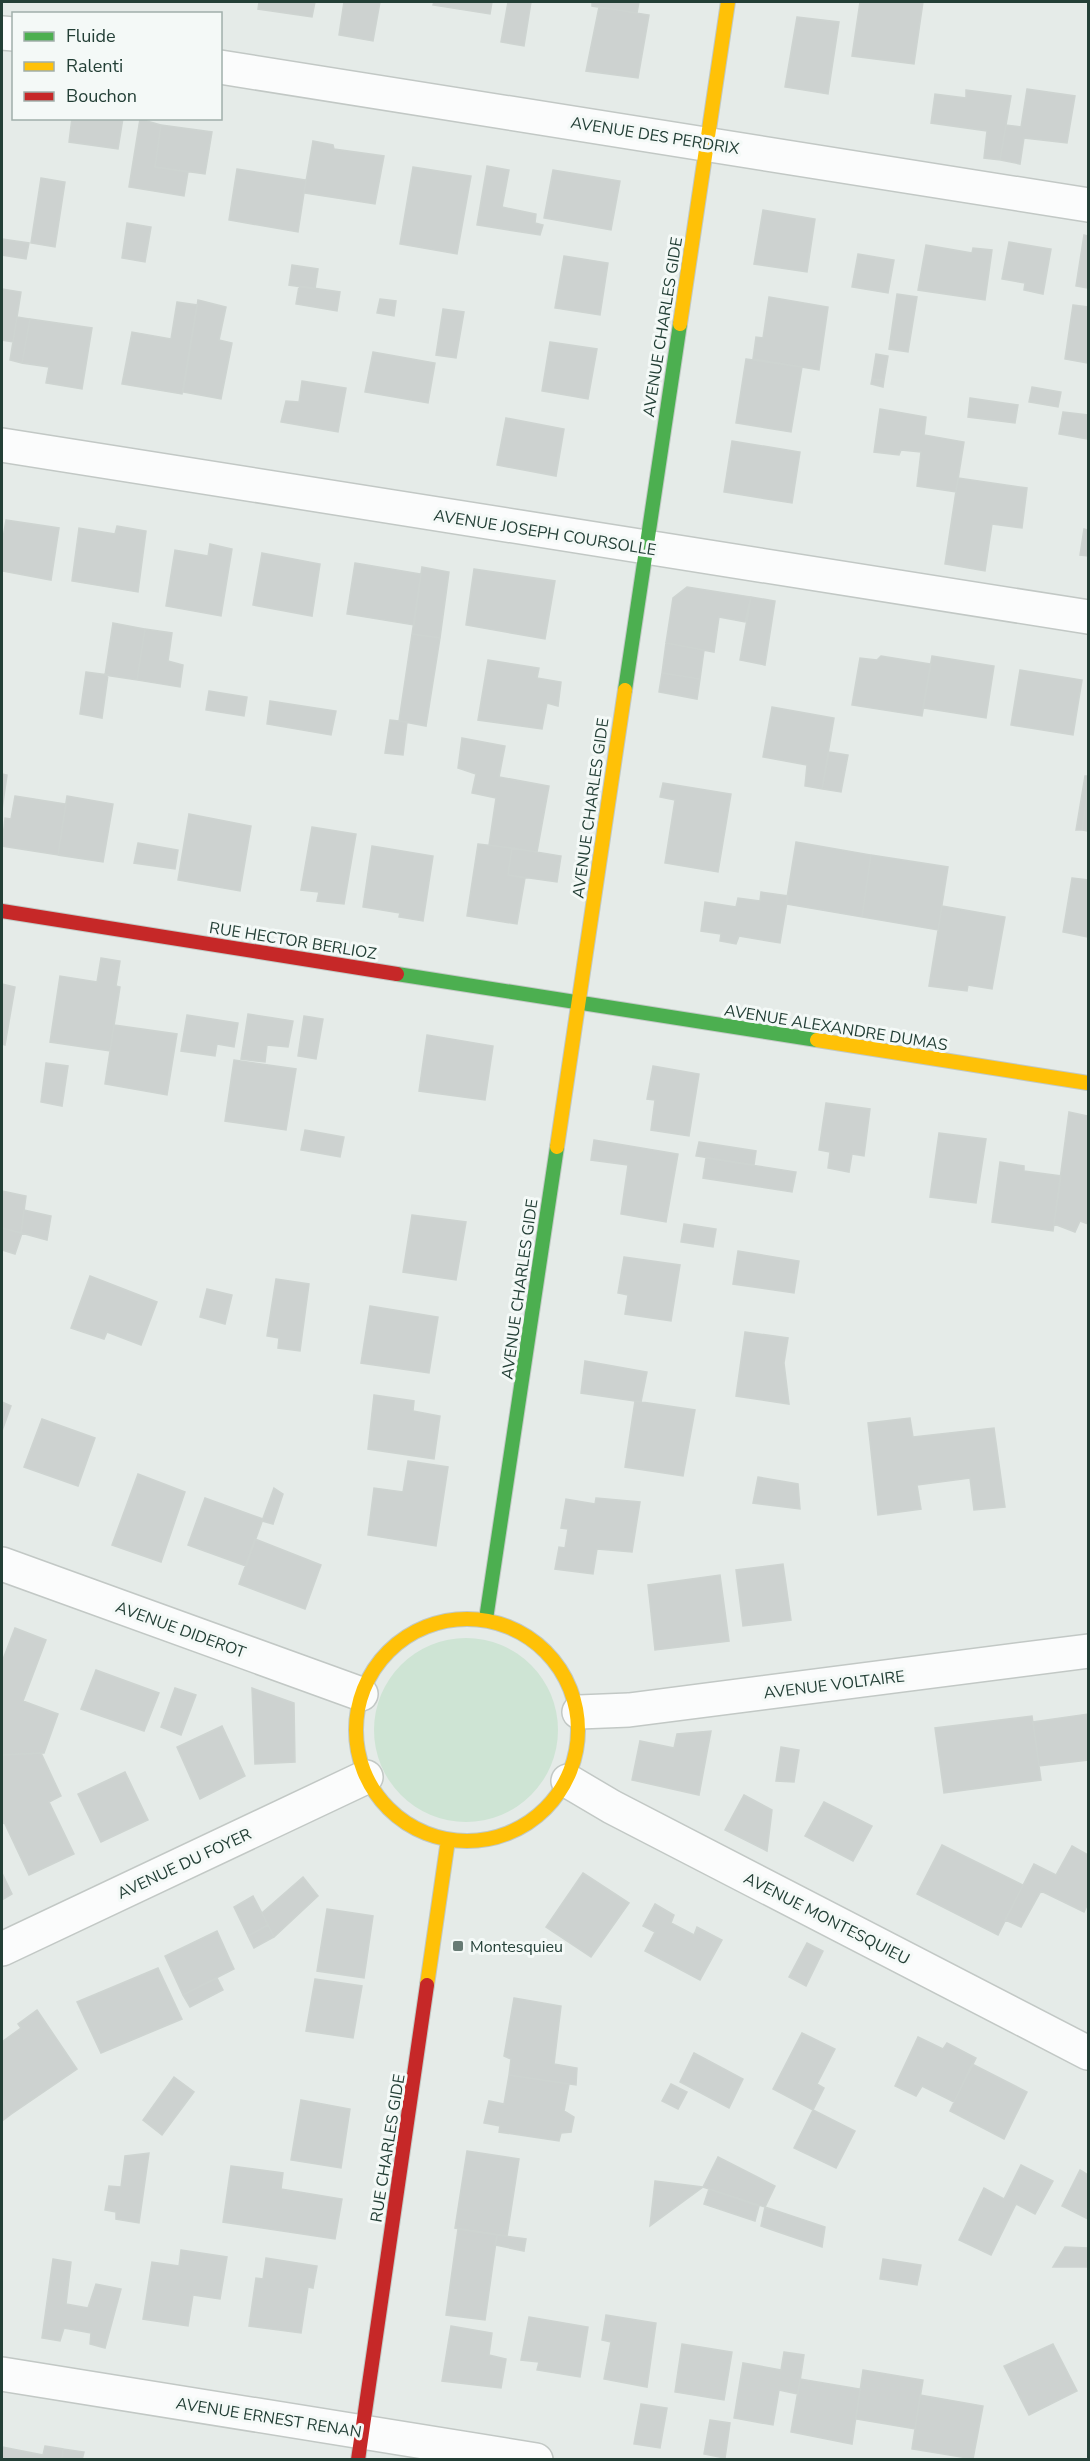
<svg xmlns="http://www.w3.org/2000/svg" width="1090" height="2461" font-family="'Nunito Sans',sans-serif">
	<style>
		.green { fill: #cee4d4 }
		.building { fill: #cdd2d0; stroke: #ced4d1; stroke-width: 1.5 }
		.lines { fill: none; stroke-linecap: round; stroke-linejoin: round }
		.street-casing { stroke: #c2c8c5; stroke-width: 36 }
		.fast-casing { stroke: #c1c9c5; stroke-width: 16 }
		.slow-casing { stroke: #c1c9c5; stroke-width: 16 }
		.jam-casing { stroke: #c1c9c5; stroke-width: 16 }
		.street { stroke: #fbfcfc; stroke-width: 33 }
		.fast { stroke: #4caf50; stroke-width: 14 }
		.slow { stroke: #ffc107; stroke-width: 14 }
		.jam { stroke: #c62828; stroke-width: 14 }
		.poi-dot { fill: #677b74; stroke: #f4f9f7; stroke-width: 2 }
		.labels { text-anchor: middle; stroke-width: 6; stroke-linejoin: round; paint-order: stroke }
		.street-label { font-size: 16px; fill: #233f36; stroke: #f4f9f7 }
		.poi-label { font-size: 16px; fill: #233f36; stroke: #f4f9f7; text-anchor: start }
	</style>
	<rect width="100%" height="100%" fill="#e5ebe8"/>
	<path class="green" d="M374 1730a92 92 0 1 1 184 0a92 92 0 1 1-184 0Z"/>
	<path class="building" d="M259,2H315L312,17L258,9Z
		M344,2H380L373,41L339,35Z
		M434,2H492L490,14L433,5Z
		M508,2H531L524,46L501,42Z
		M592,2H639L637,13L592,6Z
		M860,2H923L914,64L852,56Z
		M599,7L649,15L638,78L586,71Z
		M797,17L839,22L828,94L785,87Z
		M1027,89L1075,96L1067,143L1024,138L1020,164L1000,160L1006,125L1021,127Z
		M966,90L1011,96L1000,160L984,158L987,131L931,123L935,94L966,98Z
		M72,118H123L118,149L69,142Z
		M140,119L161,125L155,167L188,172L184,196L129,187Z
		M161,125L212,132L205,174L155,167Z
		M313,141L333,145L334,149L384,156L375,204L304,193Z
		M487,166L509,170L502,207L536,214L535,223L543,225L540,235L477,225Z
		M413,167L471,176L457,254L400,244Z
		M237,169L306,180L298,232L229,220Z
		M553,170L620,181L611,230L544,218Z
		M41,178L65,182L55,247L31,243Z
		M763,210L815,219L807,272L754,264Z
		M127,223L151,227L145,262L122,258Z
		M1084,235L1088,236V288L1076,286Z
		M2,239L29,243L26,259L2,255Z
		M1009,242L1051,249L1043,294L1024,290L1025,283L1002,279Z
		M926,245L972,253L973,248L992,250L985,300L918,290Z
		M858,254L894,260L888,293L852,287Z
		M564,256L608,263L600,315L555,308Z
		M292,265L318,269L315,289L289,285Z
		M299,286L340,292L337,311L296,304Z
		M2,289L21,292L13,342L2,340Z
		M897,294L917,297L908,352L889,349Z
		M769,297L828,307L819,370L753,359L756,337L763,338Z
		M380,299L396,301L394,316L377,313Z
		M198,300L226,307L219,340L232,343L221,399L183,392Z
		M177,302L197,305L182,394L122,384L132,332L171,339Z
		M1073,305L1088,307V363L1065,359Z
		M443,309L464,312L456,358L436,355Z
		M17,317L30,319L22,363L10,360Z
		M30,319L92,328L82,389L46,383L49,367L22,363Z
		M550,342L597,349L588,399L542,391Z
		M373,352L435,363L428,403L365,392Z
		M876,354L888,356L884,380L872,379Z
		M746,359L802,367L791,432L736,423Z
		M872,379L884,380L883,387L871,384Z
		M302,381L346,388L338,432L281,422L286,401L299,402Z
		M1032,387L1061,392L1058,407L1029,402Z
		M970,398L1018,405L1015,423L968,417Z
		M880,409L926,417L924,435L964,442L956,492L917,486L921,452L901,450L899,455L874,452Z
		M1063,412L1088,415V439L1059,434Z
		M506,418L564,429L556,476L497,465Z
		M732,441L800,452L792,503L724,492Z
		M958,478L1027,488L1022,528L992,524L985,571L945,564Z
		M6,520L59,528L51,580L2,571V544Z
		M117,526L146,531L138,592L72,581L79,528L115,534Z
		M1084,529L1088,530V556L1080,555Z
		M210,544L232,549L221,616L166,606L175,550L208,556Z
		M262,553L320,564L312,616L253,605Z
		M355,563L421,574L414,625L347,614Z
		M422,567L449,572L440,638L412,634Z
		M474,569L555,581L545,639L466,625Z
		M687,587L751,597L745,622L719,617L714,652L666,643L673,598Z
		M751,597L775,601L765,665L740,660Z
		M113,623L145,629L137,680L105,675Z
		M145,629L172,633L168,661L183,665L180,687L137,680Z
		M412,634L440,638L426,726L399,721Z
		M666,643L704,650L700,679L662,673Z
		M881,656L931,664L922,716L852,705L860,658L877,660Z
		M932,656L994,666L986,718L923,708Z
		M488,660L539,668L537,678L561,682L558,706L547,703L542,729L478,720Z
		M1020,670L1082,680L1073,735L1011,725Z
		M86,672L108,675L102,718L80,714Z
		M662,673L700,679L697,699L659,692Z
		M209,691L247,697L244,716L206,710Z
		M270,701L336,711L331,735L267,724Z
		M772,707L834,718L822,789L805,786L807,765L763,757Z
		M390,720L407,722L403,755L385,753Z
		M462,738L505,746L499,777L549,786L537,852L489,845L496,798L472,793L476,774L458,768Z
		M829,752L848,755L841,792L822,789Z
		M2,774L7,775L2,810Z
		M1085,776H1088V789L1082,830H1076Z
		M663,783L731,794L718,872L665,863L675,800L660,797Z
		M1088,789V831L1082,830Z
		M15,796L66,804L58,855L2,846L5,818L11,819Z
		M67,796L113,804L103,862L58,855Z
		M189,814L251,826L240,891L178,880Z
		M312,827L356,834L344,904L317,901L319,892L301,890Z
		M796,842L871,855L862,917L786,904Z
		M138,843L178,850L175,869L134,863Z
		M478,844L512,848L508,875L525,878L517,924L467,916Z
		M372,846L433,856L423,921L399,917L400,913L363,907Z
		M512,848L561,856L557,882L508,875Z
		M871,855L948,867L938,930L862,917Z
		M1072,878L1088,880V937L1063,932Z
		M761,892L788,896L780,943L739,936L736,944L720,941L721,934L701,931L705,902L736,907L738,898L760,901Z
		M942,906L1005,917L992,989L968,985L967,991L929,986Z
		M101,958L120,961L116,986L120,987L110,1051L50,1042L60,976L97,982Z
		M2,984L15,987L5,1045L2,1044Z
		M248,1014L293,1021L288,1047L267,1045L265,1062L241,1059Z
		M187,1015L238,1023L234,1047L217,1044L215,1056L181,1051Z
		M304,1016L323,1019L316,1059L298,1056Z
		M114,1025L177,1034L167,1095L105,1084Z
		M427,1035L493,1046L485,1100L419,1091Z
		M234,1060L296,1069L286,1130L225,1121Z
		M46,1063L68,1066L62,1106L41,1102Z
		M653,1066L699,1074L689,1136L651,1130L655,1100L647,1099Z
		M826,1103L870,1109L864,1156L852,1154L849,1172L828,1168L830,1152L819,1150Z
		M1069,1112L1088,1116V1224L1080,1221L1075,1232L1054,1224Z
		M305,1130L344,1137L340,1157L301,1150Z
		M939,1133L986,1139L976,1203L930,1197Z
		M594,1140L678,1154L666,1222L621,1214L628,1165L591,1160Z
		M699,1142L756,1151L754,1165L696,1156Z
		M706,1158L796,1172L792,1192L703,1178Z
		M1000,1162L1024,1166V1171L1061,1176L1053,1231L992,1222Z
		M2,1191L26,1196L21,1233L2,1228Z
		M24,1210L51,1216L47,1240L21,1233Z
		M412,1215L466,1222L456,1280L403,1272Z
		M684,1224L716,1229L713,1247L681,1242Z
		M2,1228L22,1233L15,1254L2,1250Z
		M738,1251L799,1261L794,1293L733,1284Z
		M624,1257L680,1265L671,1321L625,1314L628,1295L618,1293Z
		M90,1276L157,1302L141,1345L107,1332L104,1339L71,1328Z
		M276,1279L309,1284L300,1351L278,1348L279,1338L267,1336Z
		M207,1289L232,1295L225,1324L200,1317Z
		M370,1306L438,1317L429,1373L361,1363Z
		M745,1332L788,1338L784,1363L789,1404L736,1396Z
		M585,1361L647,1372L641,1402L581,1393Z
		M374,1395L414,1401L413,1411L440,1416L434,1459L368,1449Z
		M635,1401L695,1410L683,1476L625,1467Z
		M2,1402L11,1406L2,1431Z
		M910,1418L913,1437L994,1428L1005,1507L974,1510L970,1478L917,1485L921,1509L878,1515L868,1423Z
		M42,1419L95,1438L78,1486L24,1467Z
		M408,1461L448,1467L436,1546L368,1535L374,1488L403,1492Z
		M138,1474L185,1492L161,1562L112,1545Z
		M758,1477L798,1484L800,1509L753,1503Z
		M274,1488L283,1494L273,1524L262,1521Z
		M205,1498L263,1519L246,1566L188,1545Z
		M596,1498L640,1502L632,1552L597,1549L593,1574L555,1569L559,1547L565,1548L568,1529L561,1528L566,1499L595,1504Z
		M255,1539L321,1565L305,1609L239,1584Z
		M783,1564L791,1620L743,1626L736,1570Z
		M720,1575L729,1641L655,1650L648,1585Z
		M15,1628L46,1640L23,1701L58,1714L44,1753L2,1755V1662Z
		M96,1670L159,1693L144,1731L81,1709Z
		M175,1688L196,1695L181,1735L161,1727Z
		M252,1688L294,1703L295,1762L255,1764Z
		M1088,1714V1760L1039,1766L1033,1722Z
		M1032,1716L1041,1780L944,1793L935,1728Z
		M222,1726L245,1776L200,1799L177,1747Z
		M711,1731L699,1795L632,1780L640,1741L674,1748L677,1734Z
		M781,1747L799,1750L794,1782L776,1781Z
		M41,1753L61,1796L49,1802L74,1854L29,1875L4,1822L2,1823V1755Z
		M125,1772L148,1820L101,1842L78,1794Z
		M744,1795L772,1810L767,1851L725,1830Z
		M824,1802L872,1826L853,1861L805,1836Z
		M942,1845L1023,1885L998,1935L917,1894Z
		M1072,1846L1088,1855V1903L1084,1912L1041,1891L1021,1927L1005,1920L1034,1864L1056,1875Z
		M2,1873L12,1894L2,1900Z
		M583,1873L629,1903L591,1957L546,1927Z
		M303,1877L318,1896L274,1937L262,1913Z
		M253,1896L268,1925L248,1936L234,1907Z
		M655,1904L674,1915L671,1923L694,1935L697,1927L722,1940L700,1980L645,1951L655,1932L643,1926Z
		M327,1909L373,1916L364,1978L317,1971Z
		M268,1925L274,1937L254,1948L248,1936Z
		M217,1931L234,1969L183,1995L165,1956Z
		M807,1943L823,1951L806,1986L789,1977Z
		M158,1968L182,2019L101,2053L77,2002Z
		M217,1978L223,1990L190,2007L183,1995Z
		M315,1979L362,1986L353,2038L306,2031Z
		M514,1998L561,2006L554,2064L577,2068L576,2085L509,2075L511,2059L504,2056Z
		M37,2010L77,2069L10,2115L2,2098V2042L21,2028L18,2024Z
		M802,2033L835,2049L817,2084L824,2088L813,2110L773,2089Z
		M918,2037L943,2049L947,2043L976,2058L954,2102L922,2086L916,2096L895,2086Z
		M694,2053L743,2079L729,2108L680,2082Z
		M972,2064L1027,2092L1004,2139L950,2111Z
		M509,2075L569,2084L564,2111L574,2117L571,2132L561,2133L559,2141L499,2132L500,2126L484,2123L489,2101L504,2104Z
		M174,2077L194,2092L162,2135L143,2120Z
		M671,2084L687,2092L678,2109L662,2101Z
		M2,2098L10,2115L2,2121Z
		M301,2100L350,2109L341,2168L291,2160Z
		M813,2110L855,2131L836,2168L794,2148Z
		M467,2151L519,2159L507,2236L455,2228Z
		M149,2153L139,2223L116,2219V2212L105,2210L109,2186L121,2187L125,2156Z
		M718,2157L775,2186L765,2207L703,2187Z
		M1021,2165L1053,2181L1035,2214L1016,2204L991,2255L959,2240L984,2188L1004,2199Z
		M231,2166L283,2173L281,2189L342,2199L335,2239L223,2222Z
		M1080,2170L1088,2175V2219L1062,2206Z
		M655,2181L703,2187L650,2226Z
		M709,2189L759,2206L755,2221L704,2204Z
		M765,2207L825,2227L822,2247L761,2226Z
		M458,2229L497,2235L485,2320L446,2315Z
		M497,2235L526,2239L524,2251L495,2245Z
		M1065,2247L1088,2248V2267H1053Z
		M181,2250L227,2257L220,2299L193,2295L188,2326L143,2319L152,2262L179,2266Z
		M266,2258L317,2266L313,2288L308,2287L301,2333L249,2326L256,2278L263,2279Z
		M53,2259L71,2262L66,2304L88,2308L96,2284L121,2289L105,2348L90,2344L91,2333L64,2328L60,2341L42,2338Z
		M883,2259L921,2265L917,2285L880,2279Z
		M606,2315L656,2323L647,2387L604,2379L611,2342L602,2340Z
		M529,2317L588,2327L580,2377L537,2370L539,2362L521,2360Z
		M451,2326L492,2333L489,2355L506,2359L501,2388L442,2381Z
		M682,2344L732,2352L724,2400L675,2392Z
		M1053,2344L1077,2391L1029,2415L1004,2366Z
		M784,2352L804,2355L798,2394L779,2390L773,2425L734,2418L743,2363L781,2370Z
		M863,2370L923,2380L915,2429L856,2419Z
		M800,2379L860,2389L852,2444L791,2432Z
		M920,2395L983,2406L973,2459L912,2449Z
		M641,2404L667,2408L660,2448L634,2444Z
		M710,2420L730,2423L725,2458L704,2454Z
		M45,2446L63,2449L62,2460H2V2447L43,2455Z
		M63,2449L84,2452L82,2460H62Z"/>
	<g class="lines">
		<defs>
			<path id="street" d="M2,33L14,34
				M220,67L1088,205
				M2,445L1088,617
				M2,1564L361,1694
				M579,1712L629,1710L1088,1651
				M568,1781L612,1807L1088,2053
				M2,1949L366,1777
				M2,2374L536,2460"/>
			<path id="fast" d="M625,690L680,324
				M397,974L817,1040
				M486,1619L557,1147"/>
			<path id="slow" d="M680,324L728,2
				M817,1040L1088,1083
				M557,1147L625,690
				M356 1730a111 111 0 1 1 222 0a111 111 0 1 1-222 0Z
				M427,1985L448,1840"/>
			<path id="jam" d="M2,911L397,974
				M358,2460L427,1985"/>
		</defs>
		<use href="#street" class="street-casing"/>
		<use href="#fast" class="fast-casing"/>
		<use href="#slow" class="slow-casing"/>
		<use href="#jam" class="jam-casing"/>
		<use href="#street" class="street"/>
		<use href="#fast" class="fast"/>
		<use href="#slow" class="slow"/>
		<use href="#jam" class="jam"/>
	</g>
	<rect class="poi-dot" x="452" y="1940" width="12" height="12" rx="3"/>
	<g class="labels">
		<g class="street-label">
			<text transform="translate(655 135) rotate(9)" y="6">AVENUE DES PERDRIX</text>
			<text transform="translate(662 327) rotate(-81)" y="6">AVENUE CHARLES GIDE</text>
			<text transform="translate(545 532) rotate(9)" y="6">AVENUE JOSEPH COURSOLLE</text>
			<text transform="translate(590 808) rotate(-82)" y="6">AVENUE CHARLES GIDE</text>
			<text transform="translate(293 940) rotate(9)" y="6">RUE HECTOR BERLIOZ</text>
			<text transform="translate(836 1027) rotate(9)" y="6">AVENUE ALEXANDRE DUMAS</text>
			<text transform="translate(519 1289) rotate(-82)" y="6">AVENUE CHARLES GIDE</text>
			<text transform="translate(181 1629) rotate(20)" y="6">AVENUE DIDEROT</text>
			<text transform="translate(834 1684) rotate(-7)" y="6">AVENUE VOLTAIRE</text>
			<text transform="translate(184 1863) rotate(-25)" y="6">AVENUE DU FOYER</text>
			<text transform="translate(827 1918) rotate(27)" y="6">AVENUE MONTESQUIEU</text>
			<text transform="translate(387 2148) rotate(-81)" y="6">RUE CHARLES GIDE</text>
			<text transform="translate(269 2417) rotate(9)" y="6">AVENUE ERNEST RENAN</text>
		</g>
		<g class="poi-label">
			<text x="470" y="1952">Montesquieu</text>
		</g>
	</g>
	<rect width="1090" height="2461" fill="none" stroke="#233f36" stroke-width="6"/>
	<rect x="12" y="12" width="210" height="108" fill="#f4f9f7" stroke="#a0afaa" stroke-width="1.5"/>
	<rect x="24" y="32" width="30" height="9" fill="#4caf50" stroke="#a0afaa" stroke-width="1.5"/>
	<text x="66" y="42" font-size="18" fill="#233f36">Fluide</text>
	<rect x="24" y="62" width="30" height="9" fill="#ffc107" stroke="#a0afaa" stroke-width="1.5"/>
	<text x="66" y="72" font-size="18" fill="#233f36">Ralenti</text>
	<rect x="24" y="92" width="30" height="9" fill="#c62828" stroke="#a0afaa" stroke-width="1.5"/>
	<text x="66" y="102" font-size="18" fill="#233f36">Bouchon</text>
</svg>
